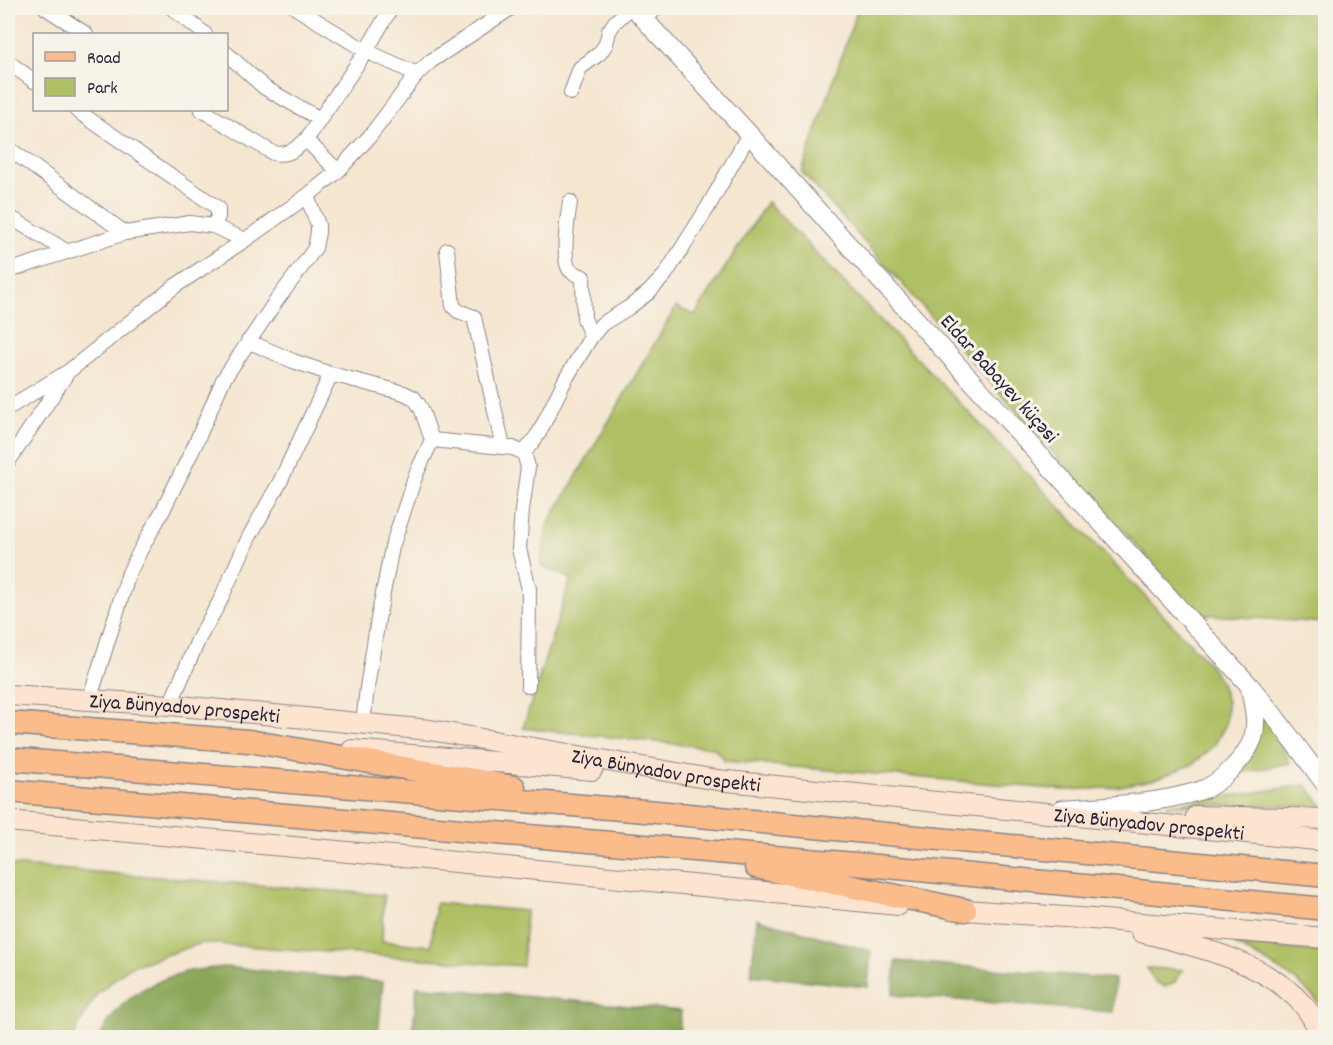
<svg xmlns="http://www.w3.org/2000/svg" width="1333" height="1045" font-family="Dekko,sans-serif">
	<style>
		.green { fill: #afbf63; stroke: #68704f; stroke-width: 1.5 }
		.forest { fill: #8ba659; stroke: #56644a; stroke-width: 1.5 }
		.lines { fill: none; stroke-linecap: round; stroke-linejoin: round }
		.minor-casing { stroke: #8c8486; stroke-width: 16 }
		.tertiary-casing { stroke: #8c8486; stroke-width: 20 }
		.secondary-casing { stroke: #8c8486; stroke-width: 22 }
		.primary-casing { stroke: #8c8486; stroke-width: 25 }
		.minor { stroke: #fff; stroke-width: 14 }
		.tertiary { stroke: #fff; stroke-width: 18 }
		.secondary { stroke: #fde4d1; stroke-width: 20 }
		.primary { stroke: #fabc8b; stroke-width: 22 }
		.labels { text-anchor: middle; stroke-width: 6; stroke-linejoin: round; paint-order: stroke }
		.street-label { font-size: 21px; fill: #22223b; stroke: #f7f3e8 }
	</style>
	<rect width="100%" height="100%" fill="#f7f3e8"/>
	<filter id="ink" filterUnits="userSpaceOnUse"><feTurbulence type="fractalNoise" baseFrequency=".0167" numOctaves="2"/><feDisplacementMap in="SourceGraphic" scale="12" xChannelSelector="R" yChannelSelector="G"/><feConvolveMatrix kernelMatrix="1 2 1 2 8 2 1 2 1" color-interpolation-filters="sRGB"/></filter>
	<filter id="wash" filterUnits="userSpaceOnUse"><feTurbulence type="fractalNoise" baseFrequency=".008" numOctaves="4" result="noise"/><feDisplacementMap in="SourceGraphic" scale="24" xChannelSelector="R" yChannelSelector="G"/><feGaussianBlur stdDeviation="1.35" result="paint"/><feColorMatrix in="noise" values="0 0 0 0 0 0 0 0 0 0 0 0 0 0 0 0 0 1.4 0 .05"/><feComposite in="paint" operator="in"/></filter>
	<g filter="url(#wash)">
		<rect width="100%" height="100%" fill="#f5e6d0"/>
		<path class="green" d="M858,8H1325V623L1198,614L802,172Z
			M767,202L1205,659L1220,680L1227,702L1226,724L1214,746L1193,764L1153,780L1109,788L1065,790L725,761L714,748L523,728L571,578L541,566L547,526L676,307L695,315Z
			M1258,712L1272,726L1290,763L1231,775Z
			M1306,785L1323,806L1166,805Z
			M8,865L384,895L382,941L431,946L436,903L526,911L523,966L202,943L129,967L96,995L78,1027L74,1037H8Z
			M1234,944L1325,952V1012L1324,1008L1297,981L1262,959Z
			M1147,968L1183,970L1175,982L1165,987L1154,981Z"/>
		<path class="forest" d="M757,919L871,951L868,987L751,975Z
			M896,961L1115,979L1113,1012L893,995Z
			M224,967L383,982L378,1037H100C116,1002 146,983 182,973C196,969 211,969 224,967Z
			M417,986L681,1011L679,1037H412Z"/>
	</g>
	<g filter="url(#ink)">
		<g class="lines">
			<defs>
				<path id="minor" d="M46,8L86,34
					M172,8L205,34
					M296,8L366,51L417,74
					M645,20L656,8
					M226,53L265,88L320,119
					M8,62L34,81
					M571,93L580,68L600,53L606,44L609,31L615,22L630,8
					M76,110L218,208V217L213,226
					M202,110L273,153C289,156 294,150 306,140
					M8,148L125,233
					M338,171L306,140L366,51L391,8
					M570,202C568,214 561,262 570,270C573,273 579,275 583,277L584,318L591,337
					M8,216L68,252
					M447,250L453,306L458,311L474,317L503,447
					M8,271L125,233L190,223L213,226L245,240
					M248,341L293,361L331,374L404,393L414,398L421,408L432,440L513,448L524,453L528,467L522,510L519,549L529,589L528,686
					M8,408L69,371L175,286L245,240L307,196L338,171L370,136L417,74L431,61L511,8
					M524,453L539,433L565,380L591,337L602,324L628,308L648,293L665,275L708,207L749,134
					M8,462L66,375
					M89,701L129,573L141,549L163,510L195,445L223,380L274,304L303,265L315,248L318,232V225L307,196
					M170,705L199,638L219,603L249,537L280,482L331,374
					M363,724L367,688L378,619L392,547L416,474L432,440"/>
				<path id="tertiary" d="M634,8L749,134L878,278L1250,686L1272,713L1326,785
					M1062,809C1106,806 1157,804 1199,791C1219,785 1246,758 1253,738C1258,722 1253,704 1250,688"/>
				<g id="secondary">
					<path id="s1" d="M8,695L170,705L430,730L717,780L1326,841"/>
					<path d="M352,750L592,770"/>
					<path d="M1196,816L1326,819"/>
					<path d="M8,821L414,858L898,905"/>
					<path d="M951,909L1092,919L1326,938"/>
					<path d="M1141,932C1195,946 1266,961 1304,1006C1312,1015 1317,1026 1323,1038"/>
				</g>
				<path id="primary" d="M8,723L249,741L514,787
					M8,759L657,812L1326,876
					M8,791L867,865L1326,909
					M756,867L965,910"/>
			</defs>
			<use href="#minor" class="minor-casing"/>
			<use href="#tertiary" class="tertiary-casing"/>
			<use href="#secondary" class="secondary-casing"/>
			<use href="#primary" class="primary-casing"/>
			<use href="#minor" class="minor"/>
			<use href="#tertiary" class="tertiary"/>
			<use href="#secondary" class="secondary"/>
			<use href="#primary" class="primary"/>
		</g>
	</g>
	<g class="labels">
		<g class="street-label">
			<text transform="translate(1000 378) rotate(48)" y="7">Eldar Babayev küçəsi</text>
			<text dy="7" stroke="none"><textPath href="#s1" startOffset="177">Ziya Bünyadov prospekti</textPath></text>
			<text dy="7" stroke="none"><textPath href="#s1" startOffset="663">Ziya Bünyadov prospekti</textPath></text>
			<text dy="7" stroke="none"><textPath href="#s1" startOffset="1149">Ziya Bünyadov prospekti</textPath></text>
		</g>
	</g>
	<rect width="1333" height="1045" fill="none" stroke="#f7f3e8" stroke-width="30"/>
	<rect x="33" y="33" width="195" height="78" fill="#f7f3e8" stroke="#a29fa3" stroke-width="1.5"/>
	<rect x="45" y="52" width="30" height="9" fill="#fabc8b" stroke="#a29fa3" stroke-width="1.5"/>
	<text x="87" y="63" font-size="18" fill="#22223b">Road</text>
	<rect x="45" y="78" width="30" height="18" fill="#afbf63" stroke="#a29fa3" stroke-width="1.5"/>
	<text x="87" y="93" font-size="18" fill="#22223b">Park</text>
</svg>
